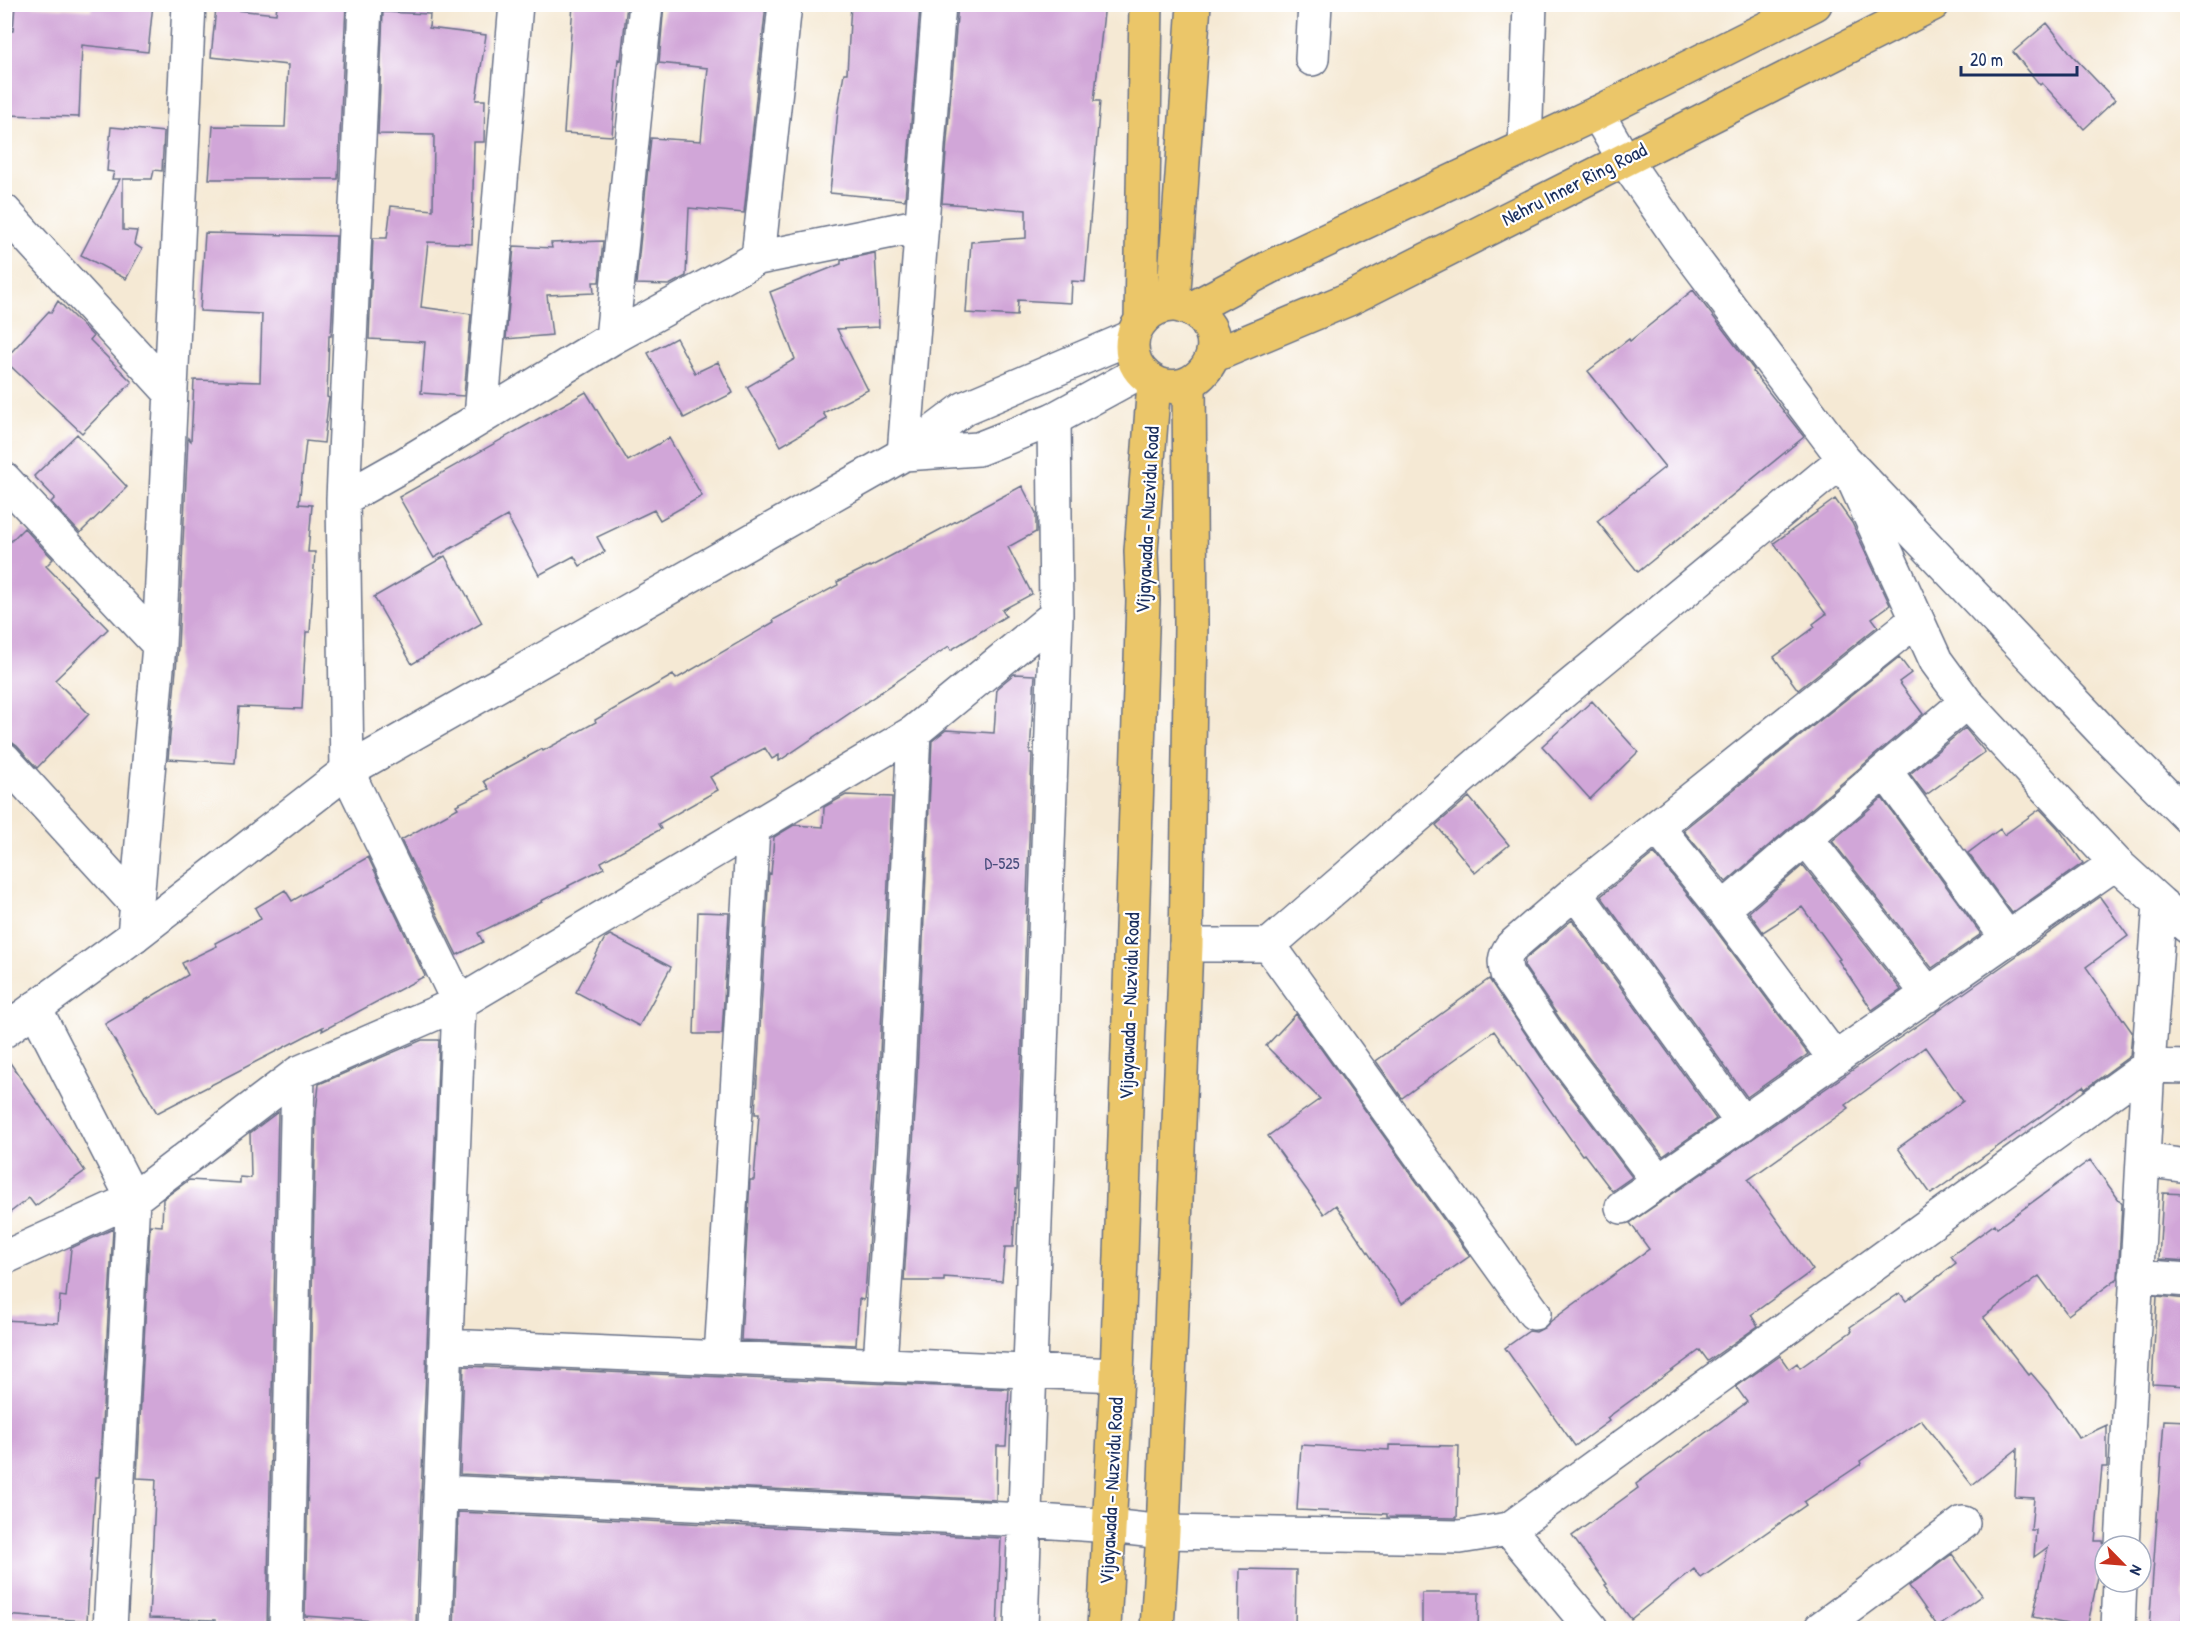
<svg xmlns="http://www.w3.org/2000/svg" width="2192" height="1633" font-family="'Patrick Hand',sans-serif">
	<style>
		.building { fill: #d1a6d8 }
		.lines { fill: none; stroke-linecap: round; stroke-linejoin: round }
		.minor-casing { stroke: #677087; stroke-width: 36 }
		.tertiary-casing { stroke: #677087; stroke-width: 36 }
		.primary-casing { stroke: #677087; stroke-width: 36 }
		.minor { stroke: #fff; stroke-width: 33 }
		.tertiary { stroke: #fff; stroke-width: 33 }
		.primary { stroke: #ebc669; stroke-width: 33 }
		.labels { text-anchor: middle; stroke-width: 4.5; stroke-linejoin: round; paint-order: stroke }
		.number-label { font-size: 16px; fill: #484d7c }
		.street-label { font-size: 20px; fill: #1b2f5e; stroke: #fff }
	</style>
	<rect width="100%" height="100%" fill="#fff"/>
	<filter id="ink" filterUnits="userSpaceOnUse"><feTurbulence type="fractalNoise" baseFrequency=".0167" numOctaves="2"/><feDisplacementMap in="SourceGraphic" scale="12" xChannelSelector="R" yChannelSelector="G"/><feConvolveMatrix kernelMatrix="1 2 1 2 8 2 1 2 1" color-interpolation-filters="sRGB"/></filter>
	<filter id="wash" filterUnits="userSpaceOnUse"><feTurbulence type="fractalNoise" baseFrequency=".008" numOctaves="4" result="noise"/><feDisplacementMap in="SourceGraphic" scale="24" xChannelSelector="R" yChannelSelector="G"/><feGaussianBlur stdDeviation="1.35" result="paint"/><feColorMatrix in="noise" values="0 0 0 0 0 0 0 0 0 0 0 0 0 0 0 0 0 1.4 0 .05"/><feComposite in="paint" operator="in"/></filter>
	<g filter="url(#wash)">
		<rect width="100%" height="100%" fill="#f5e9d4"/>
		<g id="blocks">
			<path class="building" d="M92,4H153L148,52L82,45L79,117L5,115L10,31H13L15,5L91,10Z
				M277,4H346L338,179H209L213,126L285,127L288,65L211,57L216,8L276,14Z
				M573,4H627L621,60L618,59L612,136L564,133Z
				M664,4H766L744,213L689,208L686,276L669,285L636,284L651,138L701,141L708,68L659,63Z
				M851,4L920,7L905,200L830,193L838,110L844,73H847Z
				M958,4H1105L1094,101H1100L1085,282L1072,281L1071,303L1018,300L1017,316L966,313L971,242L1026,238V210L942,203Z
				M383,12L430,14L429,28L486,35L476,100H485L484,142H474L472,244L428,242L421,307L471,314L464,396L421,393L425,342L369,339L373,238H387L391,206L433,210L434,135L378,134Z
				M2047,23L2072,55L2115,100L2084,129L2042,83L2040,85L2013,52Z
				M111,127L164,132L162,171L154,170L152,179H123V230L137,231L134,244L142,249L126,279L81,255L120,179H112L114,172L107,171Z
				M205,233L336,236L331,336H329L327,397L329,398L328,404L324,443L306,441L299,504L312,505L308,552H315L310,632H306L302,709L239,707L235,763L168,759L178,647L186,479L188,438L191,441L194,380L260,382L262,314L200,311Z
				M603,241L599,282H593L594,293L547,295L552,335L506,339L514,246L552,248L551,243Z
				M875,253L879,327L837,329L868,390L823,413L827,419L781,446L747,387L795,359L770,292L841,264V260Z
				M1693,290L1754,370L1753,372L1804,437L1638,572L1597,521L1665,467L1588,371L1629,339L1630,341Z
				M58,301L93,336L90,340L132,382L82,433L4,360L49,311L51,313Z
				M676,338L695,373L718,362L733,393L684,418L648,353Z
				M586,392L628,461L669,438L702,496L660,520L654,510L597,537L605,552L580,566L574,556L539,575L507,516L434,558L399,497Z
				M77,434L127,487L80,533L51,502L55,498L34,476Z
				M1022,486L1036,513V532L1008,547L1032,594L1002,610L1006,616L951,650L949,646L779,761V755L772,759L765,748L710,777L718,790L658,824L661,829L601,862L604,868L568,886L569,887L541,901L542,902L478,933L483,942L457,955L401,840L458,808L456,805L489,789L484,781L507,768L542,749L543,751L596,722L595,720L673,675L676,679L774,622L773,620L838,585L837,582L869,566L870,567Z
				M1835,499L1852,523L1890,605L1872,618L1878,626L1798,690L1774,657L1815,627L1813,624L1826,614L1774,543Z
				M24,528L53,559L46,566L108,629L55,680L89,714L37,768L17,746L10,741H4V548Z
				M445,556L482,623L412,664L374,597Z
				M1899,657L1911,673L1899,682L1923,714L1726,882L1683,830Z
				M1014,674L1035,675L1030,753H1032L1017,1189H1016L1013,1247H1005L1002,1281L944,1277V1281H904L916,1097L932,741L946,730L994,733L997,688Z
				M1592,701L1638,752L1590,799L1542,746Z
				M1965,728L1985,752L1926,795L1910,774Z
				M846,795L892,797L878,1095L866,1281L864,1300L859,1299L856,1345L741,1340L750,1180H754L759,1114H755L769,873L771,874L774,837L794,825L823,827L824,807Z
				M1469,797L1509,845L1475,873L1436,825Z
				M1882,798L1981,934L1932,968L1832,841Z
				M2040,809L2058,828L2083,863L2012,913L1968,853L2000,829L2004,835Z
				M1654,853L1708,920L1808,1054L1747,1097L1601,896Z
				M368,857L425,976L322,1031L323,1027L157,1113L105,1024L188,975L182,963L217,946L215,943L261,919L255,908L285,890L292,901Z
				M1803,865L1901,990L1872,1010L1838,960L1840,959L1802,907L1763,932L1749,912Z
				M2100,897L2128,936L2086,967L2132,1032L2130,1056L2085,1089L2083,1086L1931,1194L1898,1148L1963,1101L1925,1047L1846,1105L1849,1108L1748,1180L1813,1270L1751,1315L1758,1326L1708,1361L1700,1350L1607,1418L1609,1421L1575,1446L1505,1348L1529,1331L1536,1332L1544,1328L1551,1321L1649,1249L1630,1223L1940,1010Z
				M698,912L729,913L722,1034H694Z
				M1572,920L1716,1119L1663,1156L1571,1035L1524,966L1525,959Z
				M610,935L671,967L639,1026L576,992L605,938Z
				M1489,979L1541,1057L1632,1177L1612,1191L1584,1154L1582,1155L1494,1031L1402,1098L1376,1061Z
				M1296,1014L1470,1256L1402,1303L1336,1205L1324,1214L1268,1136L1320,1099L1266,1046Z
				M422,1040H439L416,1624L305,1616L316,1112L319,1084Z
				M4,1054L85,1171L35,1206L29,1198L4,1217Z
				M278,1112L267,1627L215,1624V1620L149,1618L156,1479L137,1478L150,1225L162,1226L163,1199L189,1180L240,1183V1177L251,1178L250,1133Z
				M2090,1160L2122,1204L2118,1278L2068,1315L2039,1276L1983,1317L2029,1375L2031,1373L2048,1393L2079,1438L2107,1425V1467H2102L2095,1541H2103L2104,1549L2087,1628L2033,1617L2048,1547L2034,1557L2036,1530H2031L2034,1498L2015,1497L2017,1449L1972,1485L1921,1420L1860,1461L1861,1464L1804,1502L1806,1505L1701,1578L1694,1569L1631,1619L1605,1585L1607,1584L1572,1536L1638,1488L1636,1484L1747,1402L1736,1387L1780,1356L1789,1369L1797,1363L1800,1368L1852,1331L1850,1327L1900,1293L1906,1301L1956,1263L1951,1256L1995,1224L1997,1228Z
				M2163,1193L2187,1194V1261L2159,1259Z
				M113,1229L99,1477H96L87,1621L4,1615V1320L58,1323L60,1296L66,1297L71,1248Z
				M2157,1296L2187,1299V1386L2152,1384Z
				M464,1366L1009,1389L1006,1446H997L996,1500L460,1474Z
				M2164,1420L2187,1421V1528L2183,1629H2149Z
				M1301,1445L1389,1450V1445L1459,1446L1457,1518L1387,1517V1514L1297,1510Z
				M458,1512L1001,1538L997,1629H454Z
				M1952,1554L1982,1595L1938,1627L1909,1586Z
				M1240,1569L1296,1570L1295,1628H1239Z
				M1422,1593H1479L1478,1629H1422Z"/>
		</g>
	</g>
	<g filter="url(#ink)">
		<use href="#blocks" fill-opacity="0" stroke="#677087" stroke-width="1.5"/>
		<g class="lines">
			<defs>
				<path id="minor" d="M365,4L343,499L347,771L459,1003L435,1628
					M1312,59L1315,4
					M1597,113L1624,159L1682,243L1844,459L1936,661L1966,702L2116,863L2160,903L2148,1066L2122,1546
					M1525,146L1530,4
					M4,211L170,392
					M758,258L785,4
					M612,338L646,4
					M481,417L516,4
					M904,454L939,4
					M4,479L159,645
					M343,499L405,464L612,338L758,258L922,225
					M4,759L137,905
					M1885,771L2008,939
					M1657,827L1723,909L1835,1059
					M1806,838L1929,995
					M1575,892L1743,1124
					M2160,903L2188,927
					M1723,909L1966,702
					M134,936L159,645L189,4
					M1186,945H1269L1517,730L1844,459L2102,731L2188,817
					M1269,945L1534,1313
					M35,1008L133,1199L110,1628
					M2143,1160L2188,1166
					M1659,1182L1556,1046L1507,974C1504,963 1504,957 1511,947L1575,892L1916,620
					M1622,1207L2116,863
					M4,1258L133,1199L298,1073L459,1003L914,732L1056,615
					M2136,1276L2188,1280
					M446,1346L1117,1375
					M721,1357L753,828
					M880,1364L897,1096L914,732
					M440,1492L1025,1520L1110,1526L1163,1532L1460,1537L1509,1529L2148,1066L2188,1067
					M1509,1529L1591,1628
					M286,1628L298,1073
					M1021,1628L1056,615L1054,419
					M1821,1628L1963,1523
					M2118,1628L2120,1582"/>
				<path id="tertiary" d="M904,454L978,449L1054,419L1140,372
					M4,1031L134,936L347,771L904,454L965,408L1132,337"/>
				<path id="primary" d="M1173,305L1194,4
					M1191,309C1195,313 1202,316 1205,321C1234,357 1185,408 1147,377C1137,369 1132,359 1132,346C1132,325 1151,305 1173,305C1179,305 1185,308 1191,309L1274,265L1597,113L1815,4
					M1141,320L1146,4
					M1213,356L1349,299L1933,4
					M1104,1628L1117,1375L1143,600L1141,551L1154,383
					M1157,1628L1163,1532L1186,945L1191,625L1189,384"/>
			</defs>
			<use href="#minor" class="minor-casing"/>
			<use href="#tertiary" class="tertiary-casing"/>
			<use href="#primary" class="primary-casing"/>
			<use href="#minor" class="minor"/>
			<use href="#tertiary" class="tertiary"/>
			<use href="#primary" class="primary"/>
		</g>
	</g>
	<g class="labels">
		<g class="number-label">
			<text x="1002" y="869">D-525</text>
		</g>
		<g class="street-label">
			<text transform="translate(1574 184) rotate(-27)" y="7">Nehru Inner Ring Road</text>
			<text transform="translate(1147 520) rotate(-87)" y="7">Vijayawada - Nuzvidu Road</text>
			<text transform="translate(1129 1006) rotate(-88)" y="7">Vijayawada - Nuzvidu Road</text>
			<text transform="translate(1111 1491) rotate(-87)" y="7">Vijayawada - Nuzvidu Road</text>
		</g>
	</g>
	<rect width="2192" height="1633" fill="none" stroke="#fff" stroke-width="24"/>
	<g transform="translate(2123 1564) rotate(115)"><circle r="28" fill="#ffffff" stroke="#a4acbf" stroke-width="1.5"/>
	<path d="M0-4.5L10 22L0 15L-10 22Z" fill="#c8321e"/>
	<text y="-9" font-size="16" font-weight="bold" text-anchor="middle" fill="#1b2f5e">N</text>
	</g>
	<path d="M1961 66v9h116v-9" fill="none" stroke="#1b2f5e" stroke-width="3"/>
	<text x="1970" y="66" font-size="18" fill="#1b2f5e" stroke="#ffffff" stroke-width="4.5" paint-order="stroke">20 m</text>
</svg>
